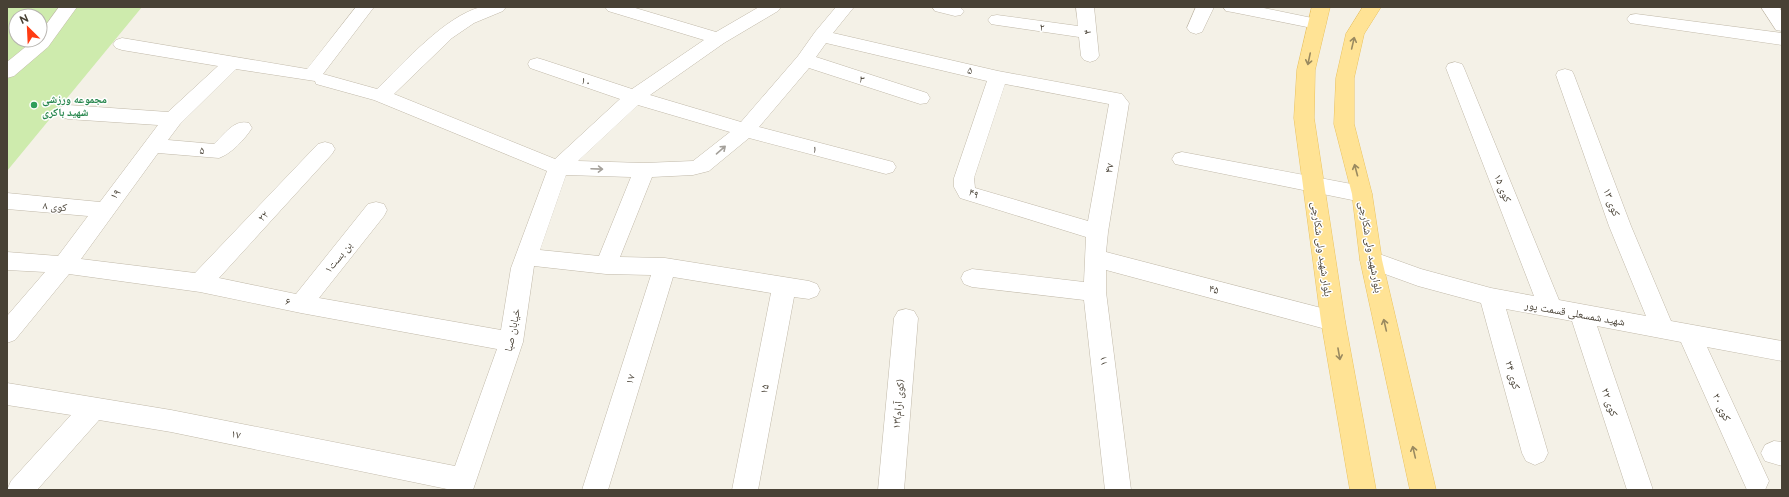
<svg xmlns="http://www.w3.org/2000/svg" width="1789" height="497" font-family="Raleway,'Noto Naskh Arabic',sans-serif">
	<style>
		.green { fill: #ceebad; fill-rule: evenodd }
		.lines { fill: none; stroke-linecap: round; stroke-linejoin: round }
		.minor-casing { stroke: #c1b9a9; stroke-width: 1 }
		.major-casing { stroke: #ebc35e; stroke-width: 1 }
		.minor { fill: #fff; fill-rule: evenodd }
		.major { fill: #ffe395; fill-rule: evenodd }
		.oneway { stroke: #9a8a60 }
		.oneway2 { stroke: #a4a09a }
		.leisure-dot { fill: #2e9e5b; stroke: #fff; stroke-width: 1.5 }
		.labels { text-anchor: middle; stroke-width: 3; stroke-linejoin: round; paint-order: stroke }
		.street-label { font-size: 11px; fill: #484135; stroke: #fff }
		.leisure-label { font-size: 11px; font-weight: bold; fill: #27864d; stroke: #fff; text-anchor: start }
	</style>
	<rect width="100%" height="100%" fill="#f4f1e7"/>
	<path class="green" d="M7,7H142L7,171ZM16,16H40V40H16Z"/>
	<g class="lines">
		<defs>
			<path id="minor" d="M59,7H77L48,47L14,76L7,78V62L34,40H40V33Z
				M356,7H374L323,74L377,89C404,63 445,16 481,7C488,5 498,7 506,7L503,11L474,23L452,38L394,94L555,159L620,99L530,68L528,64L530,60L537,58L544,60L632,89L704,40L608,11L605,7H632L716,32L759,7H781L778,11L724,43L650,95L741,122L798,56L815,32L836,7H854L833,33L998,71L1122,94L1129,103L1108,232L1106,252L1333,311L1341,314L1345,321L1341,328L1333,331L1106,270V292L1131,490H1105L1084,300L972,287L964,284L961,278L964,272L972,269L1084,282L1086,237L960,198L954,187V178L987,81L826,43L816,57L927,93L930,98L927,103L920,104L809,68L759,127L893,162L896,167L893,172L886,174L749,138L709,171L693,175L652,177L620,257L665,258L809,281L817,284L820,290L817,296L809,299L794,297L758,490H732L771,293L673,277L608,490H582L651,275L606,274L534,266L523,342L473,490H447V489L171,432L99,420L37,490H7L11,481L71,415L7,405V383L171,410L455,466L497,349L301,313L200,292L69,274L15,340L7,343V316L45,272L7,270V252L58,256L88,216L7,209V193L100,202L158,125L68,119L61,117L58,112L61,107L68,105L168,112L218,66L122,50L116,48L113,44L116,40L122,38L307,69ZM236,69L315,81L316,84L374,100L547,171L511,268L501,330L319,298L384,216L387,210L384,204L376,202L368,204L296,294L219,278L332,154L335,149L332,144L325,142L318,144L195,273L81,259L158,153L219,158C231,154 245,139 252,128L249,123C234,119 225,134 214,144L168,140L180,124ZM1005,84L1109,104L1088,221L975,188L974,178ZM638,105L730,132L693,161L644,163L578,161ZM566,175L631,177L599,256L540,250Z
				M932,7H960L964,11L961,15L955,16L935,11Z
				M1076,7H1094L1099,56L1096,60L1090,62L1084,60L1081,56L1079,37L997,25L991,24L988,20L991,16L997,15L1078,26Z
				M1196,7H1214L1202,32L1196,34L1190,32L1187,28Z
				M1223,7H1259L1317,19L1323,20L1326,24L1323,28L1317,29L1232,12L1226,11Z
				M1761,7H1779L1782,12V31L1776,30Z
				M1636,14L1782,33V45L1630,23L1627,19L1630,15Z
				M1455,62L1462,64L1464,68L1559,300L1646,316L1609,226L1556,75L1558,71L1565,69L1572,71L1574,75L1631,226L1671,321L1782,341V361L1707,347L1769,481L1765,490H1747L1681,342L1597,326L1653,490H1627L1572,321L1506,309L1548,453L1544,461L1535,465L1526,461L1522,453L1481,303L1418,286L1363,266L1360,260L1363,254L1371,251L1421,269L1491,288L1534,296L1446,68L1448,64Z
				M1182,152L1362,186L1369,189L1372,194L1369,199L1362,202L1175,164L1172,159L1175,154Z
				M906,309L914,311L918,318L904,490H878L894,318L898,311Z
				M1774,441L1782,442V466L1765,461L1761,453L1765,445Z"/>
			<path id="major" d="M1312,7H1330L1315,70L1314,118L1345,321L1376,490H1350L1321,321L1294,118L1297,70Z
				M1363,7H1381L1364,34L1354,78V124L1372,194L1382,260L1436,490H1410L1360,260L1352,194L1334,124L1336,78L1346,34Z"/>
		</defs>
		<use href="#minor" class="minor-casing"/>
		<use href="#major" class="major-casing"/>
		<use href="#minor" class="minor"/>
		<use href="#major" class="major"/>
	</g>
	<defs><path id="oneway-shaft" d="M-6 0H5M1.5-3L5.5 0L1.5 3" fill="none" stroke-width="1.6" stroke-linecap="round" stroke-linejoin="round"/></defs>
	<g class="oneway">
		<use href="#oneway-shaft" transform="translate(1353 43) rotate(-77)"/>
		<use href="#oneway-shaft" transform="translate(1309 59) rotate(102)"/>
		<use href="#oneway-shaft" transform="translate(1356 170) rotate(-105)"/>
		<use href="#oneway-shaft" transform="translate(1385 325) rotate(-103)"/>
		<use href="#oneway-shaft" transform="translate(1339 354) rotate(80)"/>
		<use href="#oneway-shaft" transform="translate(1414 452) rotate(-103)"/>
	</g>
	<g class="oneway2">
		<use href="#oneway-shaft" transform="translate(721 150) rotate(-41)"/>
		<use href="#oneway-shaft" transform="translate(597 169) rotate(2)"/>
	</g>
	<circle class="leisure-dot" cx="34" cy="105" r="4"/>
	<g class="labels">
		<g class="street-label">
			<text transform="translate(1042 27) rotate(8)" y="4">۲</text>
			<text transform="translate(1087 32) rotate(-96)" y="4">۴</text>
			<text transform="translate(970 70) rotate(13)" y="4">۵</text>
			<text transform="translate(862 79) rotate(18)" y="4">۳</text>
			<text transform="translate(586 81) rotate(19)" y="4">۱۰</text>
			<text transform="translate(815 149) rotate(15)" y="4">۱</text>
			<text transform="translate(202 150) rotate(4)" y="4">۵</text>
			<text transform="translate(1109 168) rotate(-80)" y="4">۴۷</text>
			<text transform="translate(1503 188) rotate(68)" y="4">کوی ۱۵</text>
			<text transform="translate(974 193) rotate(25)" y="4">۴۹</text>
			<text transform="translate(115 194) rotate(-53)" y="4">۱۹</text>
			<text transform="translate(1612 202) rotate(70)" y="4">کوی ۱۳</text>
			<text transform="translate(55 206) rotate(5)" y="4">کوی ۸</text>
			<text transform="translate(263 216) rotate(-47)" y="4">۲۲</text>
			<text transform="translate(1371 247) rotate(80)" y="4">بلوارشهید ولی شکارچی</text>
			<text transform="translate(1322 249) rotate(82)" y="4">بلوار شهید ولی شکارچی</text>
			<text transform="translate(338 257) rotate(-51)" y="4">بن بست۱</text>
			<text transform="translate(1214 289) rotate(15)" y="4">۴۵</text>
			<text transform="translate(288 301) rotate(12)" y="4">۶</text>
			<text transform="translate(1575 313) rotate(10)" y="4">شهید شمسعلی قسمت پور</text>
			<text transform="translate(512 330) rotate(-79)" y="4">خیابان صبا</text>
			<text transform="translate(1103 361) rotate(-97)" y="4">۱۱</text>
			<text transform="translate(1513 375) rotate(74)" y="4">کوی ۲۴</text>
			<text transform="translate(630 379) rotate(-72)" y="4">۱۷</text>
			<text transform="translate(764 389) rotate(-79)" y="4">۱۵</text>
			<text transform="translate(1610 402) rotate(71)" y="4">کوی ۲۲</text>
			<text transform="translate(898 404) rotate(-85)" y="4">۱۳(کوی آرام)</text>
			<text transform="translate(1722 407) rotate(66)" y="4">کوی ۲۰</text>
			<text transform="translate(236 434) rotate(11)" y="4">۱۷</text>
		</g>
		<g class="leisure-label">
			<text x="42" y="103">مجموعه ورزشی<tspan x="42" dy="13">شهید باکری</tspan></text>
		</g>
	</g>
	<rect width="1789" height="497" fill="none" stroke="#484135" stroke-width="16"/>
	<g transform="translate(28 28) rotate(336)"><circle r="19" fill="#ffffff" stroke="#b6b3ae"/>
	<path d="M0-3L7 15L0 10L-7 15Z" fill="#ff3b13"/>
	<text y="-6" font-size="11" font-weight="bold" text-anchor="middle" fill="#484135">N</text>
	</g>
</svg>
